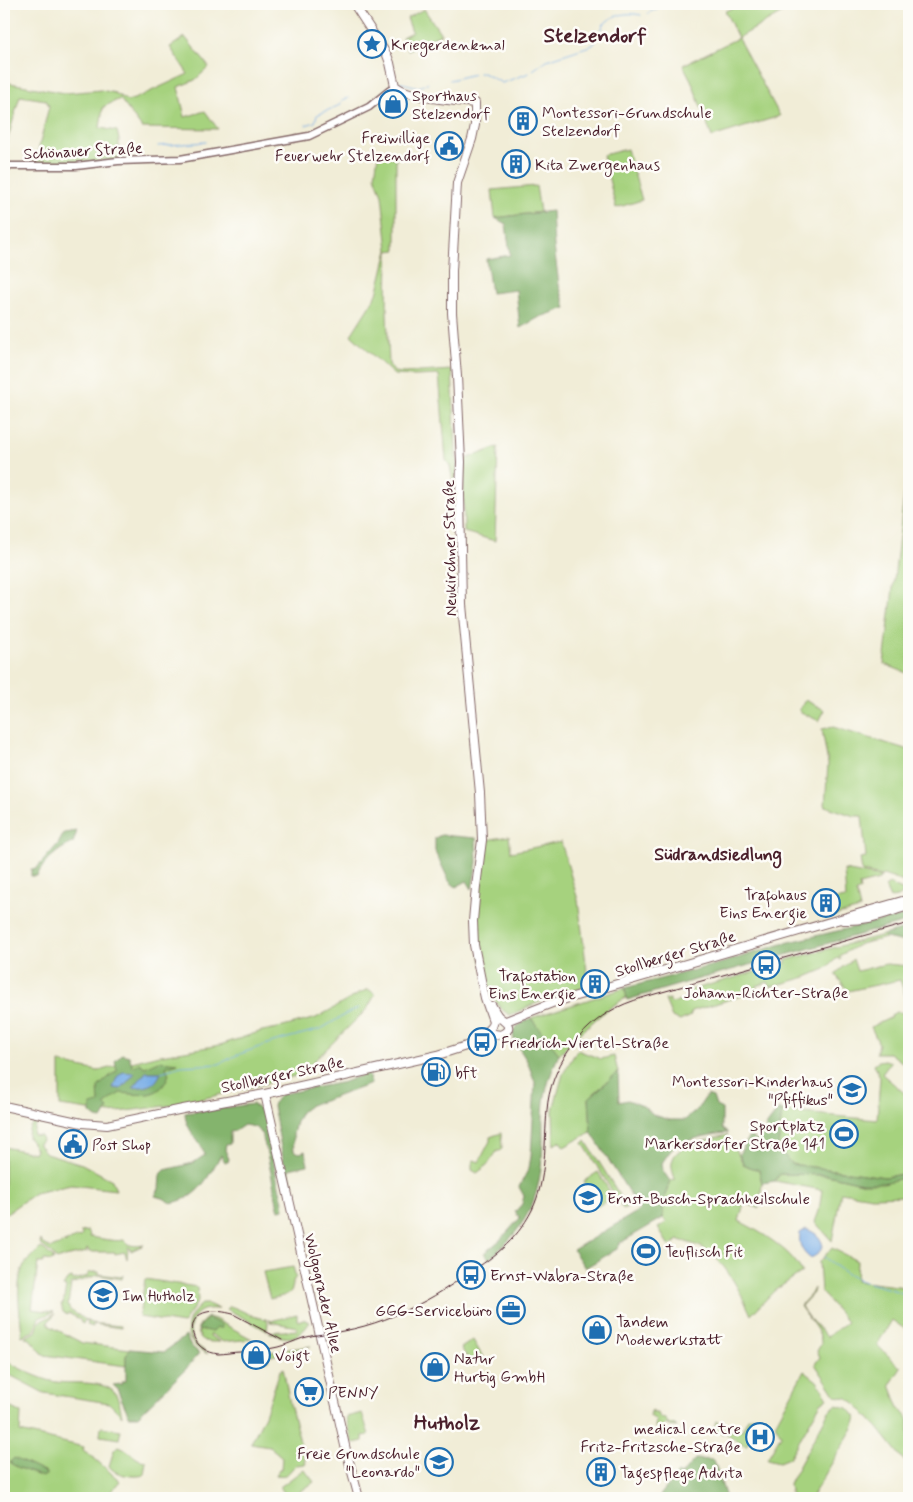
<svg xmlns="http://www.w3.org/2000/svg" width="913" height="1502" font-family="Mynerve,sans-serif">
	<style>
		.green { fill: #a6d27e; stroke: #787854 }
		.forest { fill: #84b46d; stroke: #676a4c }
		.water { fill: #7aafe7; stroke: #626789 }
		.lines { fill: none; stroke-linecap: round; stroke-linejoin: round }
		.stream { stroke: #7aafe7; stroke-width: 1 }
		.minor-casing { stroke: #846767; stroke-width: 9 }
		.major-casing { stroke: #846767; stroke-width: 10 }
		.minor { stroke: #fff; stroke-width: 6 }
		.major { stroke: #fff; stroke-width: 8 }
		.tram { stroke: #4a1f2b; stroke-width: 1 }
		.labels { text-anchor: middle; stroke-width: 5; stroke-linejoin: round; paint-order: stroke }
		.poi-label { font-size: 16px; fill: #4a1f2b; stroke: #fdfcf7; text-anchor: start }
		.street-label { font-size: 16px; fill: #4a1f2b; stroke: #fdfcf7 }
		.neighbourhood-label { font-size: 18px; font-weight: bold; fill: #4a1f2b; stroke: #fdfcf7 }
		.district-label { font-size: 21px; font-weight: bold; fill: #4a1f2b; stroke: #fdfcf7 }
	</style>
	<rect width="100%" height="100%" fill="#fdfcf7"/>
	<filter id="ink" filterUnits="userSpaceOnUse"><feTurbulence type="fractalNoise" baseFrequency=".02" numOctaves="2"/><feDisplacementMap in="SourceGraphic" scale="10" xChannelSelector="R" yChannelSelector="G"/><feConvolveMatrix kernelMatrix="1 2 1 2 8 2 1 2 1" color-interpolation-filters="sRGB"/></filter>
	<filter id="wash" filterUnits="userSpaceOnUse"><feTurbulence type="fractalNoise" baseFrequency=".0096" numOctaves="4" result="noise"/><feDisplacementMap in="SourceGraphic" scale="20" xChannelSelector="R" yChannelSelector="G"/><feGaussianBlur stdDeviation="1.12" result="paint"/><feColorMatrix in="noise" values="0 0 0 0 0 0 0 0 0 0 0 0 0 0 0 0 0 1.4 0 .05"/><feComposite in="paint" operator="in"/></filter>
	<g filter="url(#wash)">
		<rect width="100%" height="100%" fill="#f1edd7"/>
		<path class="green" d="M742,4H790L791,8L738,38L780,116L712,137L691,80L683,65L738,38L725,11Z
			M424,9L441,34L408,50L402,37L412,32L407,18Z
			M185,37L209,67L195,80L178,87L185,117L205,111L218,129L142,128L120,99L103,107L100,128L117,131L119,140V159L76,163L35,164L49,106L46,100L20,96L4,152V82L65,93L101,90L115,93L127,101L134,99L188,74L170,47Z
			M627,149L642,200L616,208L603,155Z
			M378,154L396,158V250L388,251L387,312L389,364L394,372L404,373L452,370L458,492L455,494L450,466L446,460L439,375L415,376L394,375L351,335L377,294L388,250L382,195L375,176Z
			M536,186L540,212L495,218L492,190Z
			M498,447L495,541L464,532L463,460Z
			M909,453V674L884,664Z
			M805,700L825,710L819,721L799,711Z
			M833,727L909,750V880L907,883L883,875L882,876L862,872L860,858L866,857L862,816H854L825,806L828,764L822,729Z
			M509,836L511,852L561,842L578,900L589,987L546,999L510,1015C498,1009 492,996 488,984C484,970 479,955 477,940C475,907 482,873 486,840Z
			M844,870L881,877L879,880L859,885L860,890L856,892L860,909L826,918L824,901L846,898Z
			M889,884L902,890L904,893L898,897L890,898L885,887Z
			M883,935L886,938L860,944L839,956L841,959L840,960L837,958L825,969L806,977L770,987L768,982L756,986L757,991L692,1011L690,1016L680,1021L672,1017L665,1000L670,999V1003L687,1000L684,992L786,963V960Z
			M853,959L857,971L886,964L909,966V1000L907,1001L900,980L848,991L835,974Z
			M625,988L627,997C600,1012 580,1034 558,1055L531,1018Z
			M366,990H370L375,995L367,1009L310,1065L304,1074L181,1104L110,1113L60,1106V1063L98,1071L155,1056L220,1045L262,1031L283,1027L316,1018Z
			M896,1012L909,1013V1064L907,1066L890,1053H876L879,1044L871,1027L892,1017L891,1015Z
			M577,1050L601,1059L614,1056L618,1072L589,1098L591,1132L564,1147L560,1141L554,1145L553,1110L563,1074Z
			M885,1060L891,1062L882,1074L909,1097V1173L885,1177L791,1164L777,1147L782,1111L877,1120L880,1077L874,1064L879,1061Z
			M36,1121L33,1135L41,1136L42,1141L39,1143V1145L46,1153L82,1164L112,1180L116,1190L71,1185L35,1193L4,1215V1147L34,1153L36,1149L28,1137C28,1130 30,1125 36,1121Z
			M501,1133L502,1148L500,1151H497C491,1161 486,1167 477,1173L472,1170V1164L474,1160L479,1162L490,1141V1137Z
			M727,1135L744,1165L759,1170L762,1183L760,1205L758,1208L744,1203L739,1221C759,1231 792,1250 802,1272L774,1291L751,1315C741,1293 724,1258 701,1247C694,1244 686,1242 679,1240L669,1246L658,1228L667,1222L663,1218V1201L670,1181L675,1179C673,1172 670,1166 673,1159C677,1144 713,1139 727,1135Z
			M586,1141L627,1207L623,1209L583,1143Z
			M598,1172L613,1197L598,1206L584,1181Z
			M780,1174L827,1175L862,1183L908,1177L909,1175V1195L907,1196L872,1197L841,1192L832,1241L815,1222L819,1211L822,1190L775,1181Z
			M88,1231L89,1232L90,1237C99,1238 114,1242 124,1240C128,1247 137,1246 144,1245L131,1251L130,1248L128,1247L127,1259L125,1252L115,1254V1252H89L88,1249L86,1250L87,1252L65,1257L57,1260L50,1252L40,1244L41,1240L42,1243L51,1248L82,1236L81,1232Z
			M41,1248L45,1250L54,1259L52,1260V1261L44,1260L43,1263H38L32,1309L54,1312L39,1318L34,1331L22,1336C21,1316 14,1284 24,1265C28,1259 36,1253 41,1248Z
			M832,1248L857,1261L856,1281L905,1287L909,1277V1332L892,1320L877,1345L901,1368L890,1385L899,1408L909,1420V1467L878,1428L854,1402L847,1398L836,1396L815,1364L820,1357L817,1351C818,1349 821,1345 821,1343C822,1332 806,1316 800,1306L811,1294L814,1288L813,1293L801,1306L806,1315L827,1337L847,1322L821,1292L819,1262Z
			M293,1267L296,1277C292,1281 294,1283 292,1289C290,1296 277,1297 270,1299L263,1272Z
			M94,1272H99V1274L121,1277L123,1275L122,1279L98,1275L71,1284L68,1305L70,1310L91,1323L121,1326V1328L93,1324V1327L87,1325L88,1322L84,1321L83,1324L80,1322L81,1320L68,1313L67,1315L63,1312L61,1304H63L66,1287L63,1286L67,1280L72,1278L73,1280L88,1276V1273Z
			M145,1279L197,1287L198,1301L183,1324L139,1317Z
			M202,1304H208L219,1309C214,1309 208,1308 203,1310C191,1315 187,1330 193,1341C197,1347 205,1350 208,1354C183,1343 181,1321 202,1304Z
			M230,1306C243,1310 255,1319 267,1319L268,1323L267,1331L227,1309Z
			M55,1314L48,1322L50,1326L82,1343L130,1349L126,1356V1366L44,1355L30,1339L25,1337L36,1332L39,1322Z
			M297,1314V1319L298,1321L303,1319L310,1322C298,1340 287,1341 269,1332L297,1330V1327L270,1322L269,1319L271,1321Z
			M208,1317L215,1319L252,1339L223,1342L211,1334L210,1336L220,1342C207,1342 198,1343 198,1327L203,1321Z
			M473,1340L484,1359L473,1366L461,1348Z
			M311,1346L280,1358L279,1354L268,1357L269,1360L266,1361L264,1353Z
			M4,1358C13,1367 43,1380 56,1382C73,1384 100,1380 113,1391C120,1398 120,1408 122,1416L109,1403L44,1393L4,1372Z
			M283,1368L290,1404L306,1464L296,1465C287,1473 289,1477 276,1475L279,1470H281L282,1457L269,1446L251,1443L265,1415L280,1371Z
			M804,1371L817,1381L828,1398L821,1403L789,1458L779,1462L767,1459L781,1435L775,1424Z
			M4,1404L21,1413L20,1432L84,1447L83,1451L95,1459L120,1481L105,1498H4Z
			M836,1405L848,1408L856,1417L853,1428L811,1498H791L789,1484L829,1411Z
			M653,1410V1413H658L660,1418L665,1419L668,1423L675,1425L677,1427L669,1426L666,1424L664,1426L655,1428L656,1420L650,1416L651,1411Z
			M362,1413L369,1435L363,1436V1441L354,1443L352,1441L346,1417Z
			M755,1416L760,1419L746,1446L724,1432L723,1434L720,1433L721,1430H719L718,1431L714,1428L716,1421L734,1432L737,1427L742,1430L748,1418Z
			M101,1427L121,1430L119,1439L100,1436Z
			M119,1446C131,1450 133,1460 146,1461L144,1475C134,1478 114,1475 109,1466L114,1450Z
			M304,1469L314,1482L291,1498H288L280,1487Z"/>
		<path class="forest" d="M552,211L554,246L559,285L566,308L540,317L520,328L516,290L491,293L486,259L510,255L506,224L495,218Z
			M77,831L73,843C58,849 44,861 37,876H31V869H36L58,844L64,833Z
			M441,835L476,838L477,862L472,889L467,881L456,887L449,881L435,851V838Z
			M907,915L909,921L695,980L627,1000L625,988L722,963L785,943Z
			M909,928V943L886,938L883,935Z
			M531,1018L559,1054C554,1066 549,1078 546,1091C542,1107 543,1125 543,1141C541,1195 531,1223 489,1259L484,1253L499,1241L520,1218L515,1212L522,1204L524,1196L519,1187L529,1168L531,1156L535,1082L527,1061L514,1040L513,1033L516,1027Z
			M122,1054L129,1056L133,1067L139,1063L145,1067L159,1061L178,1063L166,1067L169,1074C161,1099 142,1095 120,1093L104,1105L108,1109L102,1119L96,1118L91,1114V1105L99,1103L98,1087L110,1076L117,1071L115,1061Z
			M618,1072L619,1102L628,1100L643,1106L654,1115L670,1120H685L697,1110L707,1095L713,1097L716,1106L722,1109V1129L728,1133C718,1133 684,1140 677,1145C671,1149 666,1157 662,1163L663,1171L670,1181L663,1201V1218L620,1243L617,1249L585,1268L573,1250L640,1210L591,1132L589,1098Z
			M368,1073L371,1084L324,1101L310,1105L301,1112L296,1122L293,1134L294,1151L300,1153L305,1151L308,1165L289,1169L295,1198L291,1199L273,1106C275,1100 277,1097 282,1094L344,1082Z
			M253,1104L262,1112L266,1122L277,1178L283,1202L284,1209L279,1210C274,1195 266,1137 259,1130C255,1126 249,1126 244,1125L235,1131L230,1132V1144L226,1145L225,1150L229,1159L228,1162H225L221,1155C210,1173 201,1195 179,1201C173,1203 170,1204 165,1199L155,1196L159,1189L160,1175L165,1170L193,1163L205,1155C200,1139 185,1130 185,1113Z
			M779,1109L782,1111L778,1147L791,1164L885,1177L909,1173L908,1177L883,1183H862L827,1175L780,1174L775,1181L762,1183L759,1170L744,1165L739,1154L750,1136L757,1141L767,1129L765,1127Z
			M208,1318L222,1325V1328H217L213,1332L205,1330L199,1331L198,1329L201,1325Z
			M186,1336L190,1345L199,1353L186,1369L138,1416H129L117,1389L113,1385L122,1384L123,1381H126V1356L130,1349L164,1352Z
			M14,1458L46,1473V1475L42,1477L17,1467L10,1463L12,1460Z
			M695,1459L714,1460L726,1498H658L678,1473L681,1475Z"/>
		<path class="water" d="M123,1072L135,1073L121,1089L113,1088L117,1077Z
			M146,1072H161C155,1088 147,1086 133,1088Z
			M806,1229C815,1232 821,1237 823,1246C820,1252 817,1256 810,1258C802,1252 798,1244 800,1233Z"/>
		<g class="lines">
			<path class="stream" d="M648,13L666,4
				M533,70L547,60L593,45L600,36L603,25C613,14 627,12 641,15
				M479,73H483L502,83L529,73
				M450,80L474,74
				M398,82L419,87L428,83
				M306,125L315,122L317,115L340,105L342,100L349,98
				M158,146L206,142
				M161,1072L181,1066L219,1064L237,1055L273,1042L321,1029L346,1014L359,1008
				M824,1257C835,1265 845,1274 857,1279C870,1285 902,1290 909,1297"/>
		</g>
	</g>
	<g filter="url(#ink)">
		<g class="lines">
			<defs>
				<path id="minor" d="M4,166H76L118,161L180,159L309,136L369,107L395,86"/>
				<path id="major" d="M354,4L387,55L390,63L395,86C412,99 454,100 475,103V125L472,139L457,183L452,271V313L457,376L461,462L460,494L462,605L480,793L482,840L476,887L473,921L474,945L481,980L485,998L493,1021
					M843,920C870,921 885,913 909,906
					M506,1021L552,1003L909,899
					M481,1037L491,1027L493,1021L497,1018
					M265,1094L346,1450L359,1498
					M4,1106L82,1123L107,1125L183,1109L265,1094L438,1055L466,1046L490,1035L494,1034L501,1035C514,1028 507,1023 499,1017C496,1014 494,1010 492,1006"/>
			</defs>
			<use href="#minor" class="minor-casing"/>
			<use href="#major" class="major-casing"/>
			<use href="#minor" class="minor"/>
			<use href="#major" class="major"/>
			<path class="tram" d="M282,1340L233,1314C225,1312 215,1310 207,1312C187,1316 189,1340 204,1349C208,1352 213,1353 218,1354C225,1354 233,1352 240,1352C253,1351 266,1350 278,1347C286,1345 294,1341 303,1338C315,1334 330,1334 343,1331C371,1326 399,1315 425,1301C438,1294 450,1286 463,1277C492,1258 516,1242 532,1210C547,1179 544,1144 547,1110C550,1068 579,1027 616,1008C628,1002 641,998 655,994L909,923"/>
		</g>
	</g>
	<defs>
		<symbol id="sight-ring" viewBox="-11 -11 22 22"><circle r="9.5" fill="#fdfcf7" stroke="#1f6fb2" stroke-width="1.5"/><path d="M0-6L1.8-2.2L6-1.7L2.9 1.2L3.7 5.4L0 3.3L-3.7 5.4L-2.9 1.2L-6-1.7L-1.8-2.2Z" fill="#1f6fb2"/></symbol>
		<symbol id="shop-ring" viewBox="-11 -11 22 22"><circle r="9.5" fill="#fdfcf7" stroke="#1f6fb2" stroke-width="1.5"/><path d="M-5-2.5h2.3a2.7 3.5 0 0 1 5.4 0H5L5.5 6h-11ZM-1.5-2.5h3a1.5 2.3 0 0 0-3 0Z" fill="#1f6fb2"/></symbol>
		<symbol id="building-ring" viewBox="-11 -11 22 22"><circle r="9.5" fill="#fdfcf7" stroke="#1f6fb2" stroke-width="1.5"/><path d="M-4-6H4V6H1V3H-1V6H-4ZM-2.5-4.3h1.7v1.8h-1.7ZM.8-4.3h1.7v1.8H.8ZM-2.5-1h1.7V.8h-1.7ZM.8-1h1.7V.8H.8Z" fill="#1f6fb2"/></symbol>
		<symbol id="civic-ring" viewBox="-11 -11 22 22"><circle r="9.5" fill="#fdfcf7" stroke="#1f6fb2" stroke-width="1.5"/><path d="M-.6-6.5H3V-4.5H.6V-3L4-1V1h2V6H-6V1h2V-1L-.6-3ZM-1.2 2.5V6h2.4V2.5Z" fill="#1f6fb2"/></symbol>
		<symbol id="bus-ring" viewBox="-11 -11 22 22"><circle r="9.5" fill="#fdfcf7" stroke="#1f6fb2" stroke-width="1.5"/><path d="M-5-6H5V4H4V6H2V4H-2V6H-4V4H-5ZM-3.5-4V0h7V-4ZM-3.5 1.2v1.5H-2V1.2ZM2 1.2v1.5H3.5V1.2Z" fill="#1f6fb2"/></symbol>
		<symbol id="fuel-ring" viewBox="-11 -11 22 22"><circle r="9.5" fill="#fdfcf7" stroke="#1f6fb2" stroke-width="1.5"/><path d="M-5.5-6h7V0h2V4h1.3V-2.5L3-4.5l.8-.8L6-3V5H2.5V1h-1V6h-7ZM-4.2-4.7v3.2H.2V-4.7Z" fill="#1f6fb2"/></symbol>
		<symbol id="school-ring" viewBox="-11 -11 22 22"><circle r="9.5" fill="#fdfcf7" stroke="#1f6fb2" stroke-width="1.5"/><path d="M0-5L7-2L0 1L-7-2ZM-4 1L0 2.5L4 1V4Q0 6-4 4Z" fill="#1f6fb2"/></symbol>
		<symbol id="stadium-ring" viewBox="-11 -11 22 22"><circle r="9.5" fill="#fdfcf7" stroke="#1f6fb2" stroke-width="1.5"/><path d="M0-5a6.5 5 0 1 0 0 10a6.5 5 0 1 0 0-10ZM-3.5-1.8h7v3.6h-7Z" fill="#1f6fb2"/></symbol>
		<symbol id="office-ring" viewBox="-11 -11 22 22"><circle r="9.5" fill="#fdfcf7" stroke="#1f6fb2" stroke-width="1.5"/><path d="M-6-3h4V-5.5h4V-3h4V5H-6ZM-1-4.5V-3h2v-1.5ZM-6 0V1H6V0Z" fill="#1f6fb2"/></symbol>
		<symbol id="supermarket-ring" viewBox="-11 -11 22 22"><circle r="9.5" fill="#fdfcf7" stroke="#1f6fb2" stroke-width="1.5"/><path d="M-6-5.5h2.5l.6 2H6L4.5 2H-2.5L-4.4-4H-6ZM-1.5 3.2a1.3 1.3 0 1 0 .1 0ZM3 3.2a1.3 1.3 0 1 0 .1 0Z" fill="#1f6fb2"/></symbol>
		<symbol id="hospital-ring" viewBox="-11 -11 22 22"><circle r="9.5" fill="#fdfcf7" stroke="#1f6fb2" stroke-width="1.5"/><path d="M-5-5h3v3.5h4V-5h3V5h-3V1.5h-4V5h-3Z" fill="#1f6fb2"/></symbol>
	</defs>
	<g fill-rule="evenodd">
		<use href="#sight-ring" x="356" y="28" width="32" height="32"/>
		<use href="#shop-ring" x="377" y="88" width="32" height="32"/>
		<use href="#building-ring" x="507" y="105" width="32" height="32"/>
		<use href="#civic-ring" x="433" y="130" width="32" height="32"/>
		<use href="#building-ring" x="500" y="148" width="32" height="32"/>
		<use href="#building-ring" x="810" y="887" width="32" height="32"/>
		<use href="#bus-ring" x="750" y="949" width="32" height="32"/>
		<use href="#building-ring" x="579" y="968" width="32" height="32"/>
		<use href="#bus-ring" x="466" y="1026" width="32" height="32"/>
		<use href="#fuel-ring" x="420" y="1056" width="32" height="32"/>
		<use href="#school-ring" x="836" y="1074" width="32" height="32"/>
		<use href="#stadium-ring" x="828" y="1118" width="32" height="32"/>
		<use href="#civic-ring" x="57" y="1128" width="32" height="32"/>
		<use href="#school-ring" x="572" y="1182" width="32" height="32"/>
		<use href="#stadium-ring" x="630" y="1235" width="32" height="32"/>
		<use href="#bus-ring" x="455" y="1259" width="32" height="32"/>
		<use href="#school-ring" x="87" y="1279" width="32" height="32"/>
		<use href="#office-ring" x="495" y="1294" width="32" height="32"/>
		<use href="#shop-ring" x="581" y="1314" width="32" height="32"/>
		<use href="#shop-ring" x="240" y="1339" width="32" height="32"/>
		<use href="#shop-ring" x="419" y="1351" width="32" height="32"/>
		<use href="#supermarket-ring" x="293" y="1376" width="32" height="32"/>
		<use href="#hospital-ring" x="744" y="1421" width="32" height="32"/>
		<use href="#school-ring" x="423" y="1446" width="32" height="32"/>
		<use href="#building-ring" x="585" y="1456" width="32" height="32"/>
	</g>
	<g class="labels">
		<g class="poi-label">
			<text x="391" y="50">Kriegerdenkmal</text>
			<text x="412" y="101">Sporthaus<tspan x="412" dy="18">Stelzendorf</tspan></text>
			<text x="542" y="118">Montessori-Grundschule<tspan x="542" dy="18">Stelzendorf</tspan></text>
			<text x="430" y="143" text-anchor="end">Freiwillige<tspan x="430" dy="18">Feuerwehr Stelzendorf</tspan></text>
			<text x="535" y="170">Kita Zwergenhaus</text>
			<text x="807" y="900" text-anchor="end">Trafohaus<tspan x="807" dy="18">Eins Energie</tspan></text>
			<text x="576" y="981" text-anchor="end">Trafostation<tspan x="576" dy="18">Eins Energie</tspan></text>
			<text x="766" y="998" text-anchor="middle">Johann-Richter-Straße</text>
			<text x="501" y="1048">Friedrich-Viertel-Straße</text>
			<text x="455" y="1078">bft</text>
			<text x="833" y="1087" text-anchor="end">Montessori-Kinderhaus<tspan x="833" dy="18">"Pfiffikus"</tspan></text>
			<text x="825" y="1131" text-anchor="end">Sportplatz<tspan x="825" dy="18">Markersdorfer Straße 141</tspan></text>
			<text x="92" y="1150">Post Shop</text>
			<text x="607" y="1204">Ernst-Busch-Sprachheilschule</text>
			<text x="665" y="1257">Teuflisch Fit</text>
			<text x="490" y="1281">Ernst-Wabra-Straße</text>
			<text x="122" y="1301">Im Hutholz</text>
			<text x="492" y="1316" text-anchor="end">GGG-Servicebüro</text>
			<text x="616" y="1327">Tandem<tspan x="616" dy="18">Modewerkstatt</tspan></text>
			<text x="275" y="1361">Voigt</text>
			<text x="454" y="1364">Natur<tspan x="454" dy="18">Hurtig GmbH</tspan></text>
			<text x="328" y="1398">PENNY</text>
			<text x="741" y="1434" text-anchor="end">medical centre<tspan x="741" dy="18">Fritz-Fritzsche-Straße</tspan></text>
			<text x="420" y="1459" text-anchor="end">Freie Grundschule<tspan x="420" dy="18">"Leonardo"</tspan></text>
			<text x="620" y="1478">Tagespflege Advita</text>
		</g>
		<g class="street-label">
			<text transform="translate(83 150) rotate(-3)" y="6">Schönauer Straße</text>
			<text transform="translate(449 548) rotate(-91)" y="6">Neukirchner Straße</text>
			<text transform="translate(675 953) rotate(-17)" y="6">Stollberger Straße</text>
			<text transform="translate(282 1074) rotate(-12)" y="6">Stollberger Straße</text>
			<text transform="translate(324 1293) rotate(77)" y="6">Wolgograder Allee</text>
		</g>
		<g class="neighbourhood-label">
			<text x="718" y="860">Südrandsiedlung</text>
		</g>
		<g class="district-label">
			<text x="595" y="42">Stelzendorf</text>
			<text x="447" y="1429">Hutholz</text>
		</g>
	</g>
	<rect width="913" height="1502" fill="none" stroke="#fdfcf7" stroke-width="20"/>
</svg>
